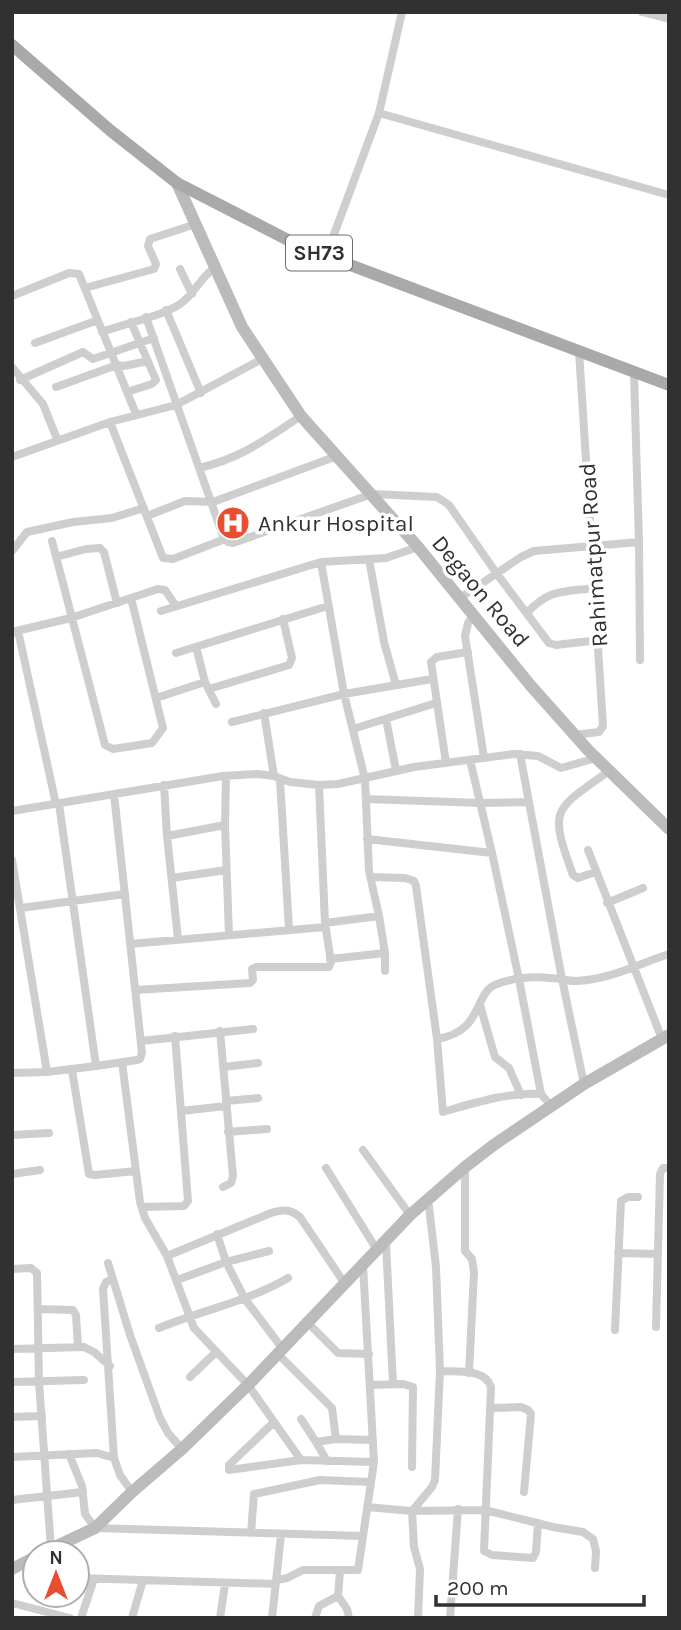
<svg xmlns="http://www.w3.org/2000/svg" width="681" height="1630" font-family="Karla,sans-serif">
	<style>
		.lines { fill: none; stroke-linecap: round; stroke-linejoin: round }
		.street { stroke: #cecece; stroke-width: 8 }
		.secondary { stroke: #bbb; stroke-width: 12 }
		.primary { stroke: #a9a9a9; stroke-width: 12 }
		.labels { text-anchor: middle; stroke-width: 7; stroke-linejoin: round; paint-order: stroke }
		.shield { fill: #fff; stroke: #6f6f6f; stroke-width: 2 }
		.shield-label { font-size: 21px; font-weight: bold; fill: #313131 }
		.poi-label { font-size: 23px; fill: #313131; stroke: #fff; text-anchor: start }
		.street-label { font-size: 23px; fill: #313131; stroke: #fff }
	</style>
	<rect width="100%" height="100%" fill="#fff"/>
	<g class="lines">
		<path class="street" d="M642,12L669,19
			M379,113L669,195
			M326,256L379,113L402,12
			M180,269L192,294
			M85,288L154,269L156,264L148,246L150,239L196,224
			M12,296L69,273L79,274L136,414
			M166,310L201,393
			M146,317L223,536L228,542L233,543L372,494L437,497L449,505L497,574L549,643L556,645L599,640
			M102,332C123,324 163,316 180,304C195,294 200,277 215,268
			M35,343L98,320
			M12,367L43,404L57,439
			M20,380L83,352L93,359L154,338
			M56,387L117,365L124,366L148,361
			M127,392L152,384L156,380L131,322
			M110,422L163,558L173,559L225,539
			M12,457L110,422L176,405L262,359
			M199,468C242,458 266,439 301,416
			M147,516L185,501L213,502L337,456
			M52,541L105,745L113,749L152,743L163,728L131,598
			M639,542L640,660
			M12,551L27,532L73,522L112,518L144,508
			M56,557L86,549L100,548L104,552L117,603
			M369,559L384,642L396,685
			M321,562L344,694L365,779L369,871L379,916L385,953V971
			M460,598L521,557L534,551L639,542L634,373
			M161,611L321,562L386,558L418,547
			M527,613C549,589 563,592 595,588
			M474,614L468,623L465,636L484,758
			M18,631L56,804
			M12,632L71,618L158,589L165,590L176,606
			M196,647L205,682L216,704
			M176,653L328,606
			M209,689L289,665L292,658L283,619
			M156,698L205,682
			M264,713L274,776
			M386,719L396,770
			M232,722L344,694L432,679
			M353,729L436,703
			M574,735L599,732L603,726L579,351
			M520,754L562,979L584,1084
			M470,760L492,853
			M446,763L431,662L437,657L468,652
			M226,776L225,825L229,935
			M280,780L289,929
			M164,785L167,836L178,939
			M366,799L481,803L529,802
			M12,811L223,776L258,774L274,776L290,782L319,785L338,784L414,767L514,754L538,756L561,768L596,758
			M167,836L225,825
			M367,839L492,853L519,979L541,1094L552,1107
			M588,850L662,1039
			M12,860L47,1072
			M595,872L578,878L573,875C548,807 554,811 609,771
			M371,877L405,878L414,881L416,886L437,1039L443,1112C474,1103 508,1092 541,1094
			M172,878L226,870
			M607,903L643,888
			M21,908L125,894
			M325,923L379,916
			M130,944L325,927
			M330,959L385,953
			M135,990L250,983L253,980L252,969L256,967H329L331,962L325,923L319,785
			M480,1005L495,1057L509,1068L521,1095
			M220,1031L233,1176L231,1183L223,1187
			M437,1039C485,1031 473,992 497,984C512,978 533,976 550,978C559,978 567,981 576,981C609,980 638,964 669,954
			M141,1041L253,1029
			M122,1062L140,1202L145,1218L167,1256L194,1328L248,1385L301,1460
			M96,1066L137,1060L140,1059L142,1053L114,794
			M223,1067L258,1063
			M72,1070L89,1174L95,1175L136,1171
			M12,1073L47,1072L96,1066L59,804
			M226,1101L258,1098
			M181,1111L226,1106
			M228,1132L267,1129
			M12,1135L49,1133
			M363,1150L410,1215
			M465,1167V1251L472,1259L474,1272L469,1373
			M326,1168L377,1250
			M12,1174L40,1170
			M142,1207L184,1206L188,1201L175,1036
			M217,1234L226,1262L245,1299L282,1348
			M386,1243L393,1384
			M618,1253L658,1254
			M167,1256L271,1213C283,1209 290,1209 300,1217L345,1284
			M108,1263L130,1335L160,1418L168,1433L182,1449
			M12,1269L31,1268L37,1273L39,1382L51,1549
			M112,1279L106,1282L103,1289L114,1458L120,1475L132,1492
			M177,1280L226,1262L269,1251
			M38,1309L73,1310L76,1315L78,1347
			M306,1321L338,1353L369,1354
			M656,1327L660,1174L663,1168H669
			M159,1328C202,1310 247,1302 288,1278
			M615,1330L621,1201L628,1197H638
			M12,1349L84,1347L94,1352L110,1366
			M278,1354L332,1408L336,1439L373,1440
			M440,1371C457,1372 485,1368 491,1387L484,1551L492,1555L533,1558L536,1552L538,1523
			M190,1377L215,1353
			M12,1382L84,1380
			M370,1385L403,1384L413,1387L412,1467
			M492,1408L521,1407L528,1410L531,1414L524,1492
			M12,1417L42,1416
			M301,1419L316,1442
			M274,1422L229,1465V1470L301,1460L374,1462
			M69,1454L82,1486L85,1514L95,1528L363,1536
			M12,1457L97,1453L114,1458
			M327,1461L316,1442L336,1439
			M12,1500L83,1492
			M367,1507L412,1511L485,1510L553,1527L583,1532L593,1539L596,1551L595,1568
			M251,1533L254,1494L320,1480L370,1482
			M77,1578L276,1584
			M277,1580L287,1578L303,1570H358L374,1462L363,1265
			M338,1596L347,1609L349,1618
			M12,1603L70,1618
			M81,1618L94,1579
			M132,1618L143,1580
			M220,1618L225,1584
			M272,1618L281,1535
			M315,1618L319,1606L338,1596L340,1571
			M418,1618L420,1569L414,1547L412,1511L432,1487L435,1480L440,1371L436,1267L428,1198
			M450,1618L458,1509"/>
		<path class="secondary" d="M177,183L242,327L301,416L418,547L531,686L588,750L669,829
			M42,1553L95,1528L132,1492L182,1449L248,1385L410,1215L465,1167L495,1144L584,1084L669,1035
			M12,1569L35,1557"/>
		<path class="primary" d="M12,45L111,131L177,183L290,241L326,256L669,385"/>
	</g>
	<defs>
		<symbol id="hospital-disc" viewBox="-11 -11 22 22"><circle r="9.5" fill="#ea4e30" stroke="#fff"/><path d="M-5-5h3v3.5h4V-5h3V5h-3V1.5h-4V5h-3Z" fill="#fff"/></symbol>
	</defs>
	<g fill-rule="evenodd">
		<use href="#hospital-disc" x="214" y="504" width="38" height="38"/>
	</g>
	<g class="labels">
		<rect class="shield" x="286" y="235.5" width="66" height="35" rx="5"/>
		<g class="shield-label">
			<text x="319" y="260">SH73</text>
		</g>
		<g class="poi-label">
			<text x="258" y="531">Ankur Hospital</text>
		</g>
		<g class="street-label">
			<text transform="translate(593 555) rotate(-94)" y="8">Rahimatpur Road</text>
			<text transform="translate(481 591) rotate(50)" y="8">Degaon Road</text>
		</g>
	</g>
	<rect width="681" height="1630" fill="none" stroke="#313131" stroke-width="28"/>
	<g transform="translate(56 1574)"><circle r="33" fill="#ffffff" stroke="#adadad" stroke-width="2"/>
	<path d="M0-5L12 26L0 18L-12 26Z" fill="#ea4e30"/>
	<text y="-10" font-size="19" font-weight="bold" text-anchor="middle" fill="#313131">N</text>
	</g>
	<path d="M436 1595v10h208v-10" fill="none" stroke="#313131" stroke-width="3.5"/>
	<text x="447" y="1595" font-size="21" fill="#313131" stroke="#ffffff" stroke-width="5" paint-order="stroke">200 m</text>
</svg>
